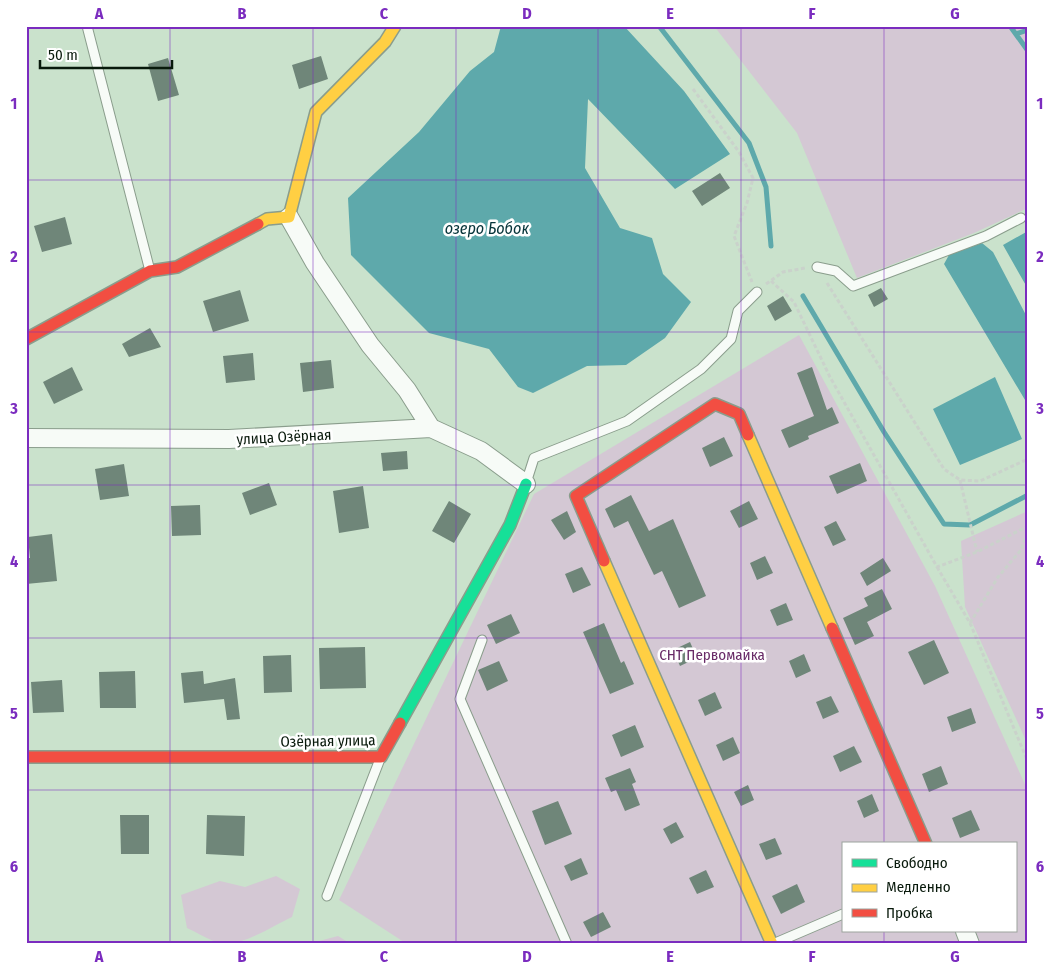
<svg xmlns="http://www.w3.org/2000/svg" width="1054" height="970" font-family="'Fira Sans Condensed',sans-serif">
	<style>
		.green { fill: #d4c8d4; fill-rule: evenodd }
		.water { fill: #5ea9ab }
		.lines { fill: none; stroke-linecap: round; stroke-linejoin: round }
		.stream { stroke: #5ea9ab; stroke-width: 5 }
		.building { fill: #6f8679 }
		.lane-casing { stroke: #8a9d8c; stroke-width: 11 }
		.street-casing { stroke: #8a9d8c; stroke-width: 20 }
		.fast-casing { stroke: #8a9d8c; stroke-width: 14 }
		.slow-casing { stroke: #8a9d8c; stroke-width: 14 }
		.jam-casing { stroke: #8a9d8c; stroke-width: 14 }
		.path { stroke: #cad2cb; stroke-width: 3; stroke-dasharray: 4 2.5; stroke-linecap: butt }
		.lane { stroke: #f7fbf7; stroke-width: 9 }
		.street { stroke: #f7fbf7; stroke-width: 18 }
		.fast { stroke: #16e098; stroke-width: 11 }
		.slow { stroke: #ffcf43; stroke-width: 11 }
		.jam { stroke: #f24e42; stroke-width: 11 }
		.grid { fill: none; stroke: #7b2cbf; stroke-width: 1; stroke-opacity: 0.55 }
		.labels { text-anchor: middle; stroke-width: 5; stroke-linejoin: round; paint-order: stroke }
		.street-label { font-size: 15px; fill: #08190b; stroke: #fff }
		.park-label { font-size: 15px; fill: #682b67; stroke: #fff }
		.water-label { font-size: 16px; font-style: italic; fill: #06343a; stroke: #fff }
		.neatline { fill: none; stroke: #7b2cbf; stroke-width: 2 }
		.grid-label { font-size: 16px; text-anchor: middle; font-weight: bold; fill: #7b2cbf }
	</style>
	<rect width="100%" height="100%" fill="#cae2cc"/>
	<path class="green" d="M714,26H1028V208L974,233L857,278L797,133Z
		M799,335L935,586L1028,791V944H407L339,900L534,494ZM843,844H1015V931H843Z
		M1028,511V745L965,607L961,541Z
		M276,876L300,889L292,917C274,925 239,949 219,943C209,940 198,933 187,928L181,895L220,881L245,887Z
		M338,936L351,944H308Z"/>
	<path class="water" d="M501,26H624L684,91L730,154L675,189L588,99L585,168L620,228L652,238L663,274L691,302L665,338L626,365L587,366L533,393L518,387L489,349L429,333L351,255L348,198L419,132L470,71L494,52Z
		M1028,231V289L1003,245Z
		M982,243L993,252L1028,319V405L944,264L949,255Z
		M995,377L1022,439L960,465L933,409Z"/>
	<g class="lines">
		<path class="stream" d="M659,26L749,143L766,187L771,246
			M1010,26L1028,51
			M1016,34L1028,30
			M803,296L884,432L944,524L970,525L1028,495"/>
	</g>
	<path class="building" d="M321,56L328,79L299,89L292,65Z
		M168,58L179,95L158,101L148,64Z
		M720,173L730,188L702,206L692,191Z
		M65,217L72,244L42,252L34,226Z
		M881,288L888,299L874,307L868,295Z
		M240,290L249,321L213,332L203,301Z
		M783,296L792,311L775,321L767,306Z
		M150,328L161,347L129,357L122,344Z
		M253,353L255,380L226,383L223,356Z
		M331,360L334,388L303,392L300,363Z
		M72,367L83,390L54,404L43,382Z
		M812,367L827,410L832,407L839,423L808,436L809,439L789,448L781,430L814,416L797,373Z
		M724,437L733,456L710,467L702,448Z
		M407,451L408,469L383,471L381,453Z
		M860,463L867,481L837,494L829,476Z
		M124,464L129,496L100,500L95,469Z
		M269,483L277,505L250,515L242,493Z
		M363,486L369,528L339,533L333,491Z
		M631,495L649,531L673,519L706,596L679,608L662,571L654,575L628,521L614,528L605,509Z
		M449,501L471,514L454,543L432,531Z
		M749,501L758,519L739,528L730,511Z
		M200,505L201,535L172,536L171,506Z
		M567,511L576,532L564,540L551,520Z
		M836,521L846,540L833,546L824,527Z
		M52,534L57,581L26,584V558H30L28,537Z
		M765,556L773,573L757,580L750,563Z
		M883,558L891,571L867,586L860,573Z
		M582,567L591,585L573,593L565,574Z
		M882,589L892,609L867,622L874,636L855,645L843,618L868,606L864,598Z
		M786,603L793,620L777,626L770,610Z
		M511,614L520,633L496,644L487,625Z
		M604,623L621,663L624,661L634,684L610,694L583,632Z
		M934,640L949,673L924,685L908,652Z
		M690,642L697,658L680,666L673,650Z
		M365,647L366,688L320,689L319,648Z
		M804,654L811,671L796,678L789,661Z
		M291,655L292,692L264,693L263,656Z
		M499,661L508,681L487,691L478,670Z
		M135,671L136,708H100L99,672Z
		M203,671L204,684L235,678L240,719L227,720L224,699L184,703L181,673Z
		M62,680L64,712L33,713L31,682Z
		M715,692L722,708L705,716L698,700Z
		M831,696L839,712L823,719L816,702Z
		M971,708L976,723L952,732L947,717Z
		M635,725L644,747L621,757L612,735Z
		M733,737L740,753L723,761L716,745Z
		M854,746L862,762L840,772L833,756Z
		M941,766L948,784L929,792L922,774Z
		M630,768L636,782L632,784L640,805L625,811L616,790L611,792L605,778Z
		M748,785L754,800L741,806L734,792Z
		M872,794L879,811L864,818L857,801Z
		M558,801L572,834L545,845L532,811Z
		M971,810L980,830L960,838L952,818Z
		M120,815H149V854H121Z
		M207,815L245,816L244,856L206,854Z
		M676,822L684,837L671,844L663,829Z
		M775,838L782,854L766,860L759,844Z
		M581,858L588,874L571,881L564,866Z
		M706,870L714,887L697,894L689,878Z
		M797,884L805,902L781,914L772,896Z
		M603,912L611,927L591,937L583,922Z"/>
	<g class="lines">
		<defs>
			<path id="lane" d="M87,26L150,271
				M817,267L836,271L853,286L986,236L1021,218
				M526,483L534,458L627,421L701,369L731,339L738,311L757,292
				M482,640L460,699L567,944
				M327,896L380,759
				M773,944L843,914"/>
			<path id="street" d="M289,217L315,263L370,345L407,390L431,428
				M26,438L229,439L431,428L481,451L526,484
				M965,931L970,944"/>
			<path id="fast" d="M400,723L510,525L526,484"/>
			<path id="slow" d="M258,224L267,219L289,217L316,112L385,42L395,26
				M748,435L832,628
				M604,561L772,944"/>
			<path id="jam" d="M26,339L150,271L177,267L258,224
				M604,561L576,496L715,404L739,414L748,435
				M832,628L926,844
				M26,757H381L400,723"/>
		</defs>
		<use href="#lane" class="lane-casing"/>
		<use href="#street" class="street-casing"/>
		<use href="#fast" class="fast-casing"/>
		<use href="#slow" class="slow-casing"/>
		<use href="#jam" class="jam-casing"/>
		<path class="path" d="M693,89L739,152L753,178L747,203L734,236L752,282
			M771,281L794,302L830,377L937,567L977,552L1028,526
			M827,283L944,469L960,480L980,481L1028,459
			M766,284L783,272L805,268
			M960,480L977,552
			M937,567L970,623L1028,762
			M970,623L998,577L1021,550L1028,531"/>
		<use href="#lane" class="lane"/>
		<use href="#street" class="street"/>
		<use href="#fast" class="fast"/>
		<use href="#slow" class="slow"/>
		<use href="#jam" class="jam"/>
	</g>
	<path class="grid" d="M170,26V944M313,26V944M456,26V944M598,26V944M741,26V944M884,26V844M26,180H1028M26,332H1028M26,485H1028M26,638H1028M26,790H1028M884,931V944"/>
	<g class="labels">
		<g class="street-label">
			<text transform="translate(284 437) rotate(-3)" y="5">улица Озёрная</text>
			<text transform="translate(328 741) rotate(-1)" y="5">Озёрная улица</text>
		</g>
		<g class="park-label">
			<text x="712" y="660">СНТ Первомайка</text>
		</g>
		<g class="water-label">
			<text x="487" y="234">озеро Бобок</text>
		</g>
	</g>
	<rect width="1054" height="970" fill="none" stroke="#ffffff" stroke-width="55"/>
	<rect x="842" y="842" width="175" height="90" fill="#ffffff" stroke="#9ca39d"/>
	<rect x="852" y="859" width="25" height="8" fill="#16e098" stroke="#9ca39d"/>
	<text x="886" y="868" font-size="15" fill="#08190b">Свободно</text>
	<rect x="852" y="884" width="25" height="8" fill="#ffcf43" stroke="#9ca39d"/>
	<text x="886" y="892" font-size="15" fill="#08190b">Медленно</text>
	<rect x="852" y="909" width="25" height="8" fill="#f24e42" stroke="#9ca39d"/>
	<text x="886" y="918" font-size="15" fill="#08190b">Пробка</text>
	<path d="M40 60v8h132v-8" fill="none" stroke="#08190b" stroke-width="2.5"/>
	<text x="48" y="60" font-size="15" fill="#08190b" stroke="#ffffff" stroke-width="4" paint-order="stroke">50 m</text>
	<rect x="28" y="28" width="998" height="914" class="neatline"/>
	<g class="grid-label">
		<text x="99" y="19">A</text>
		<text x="242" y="19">B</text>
		<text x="384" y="19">C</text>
		<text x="527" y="19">D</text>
		<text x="670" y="19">E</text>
		<text x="812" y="19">F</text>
		<text x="955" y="19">G</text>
		<text x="14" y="109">1</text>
		<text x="1040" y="109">1</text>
		<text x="14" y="262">2</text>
		<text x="1040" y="262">2</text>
		<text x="14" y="414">3</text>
		<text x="1040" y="414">3</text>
		<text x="14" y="567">4</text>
		<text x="1040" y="567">4</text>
		<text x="14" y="719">5</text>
		<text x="1040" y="719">5</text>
		<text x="14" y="872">6</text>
		<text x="1040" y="872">6</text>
		<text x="99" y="962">A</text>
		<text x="242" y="962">B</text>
		<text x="384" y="962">C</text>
		<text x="527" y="962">D</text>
		<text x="670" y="962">E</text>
		<text x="812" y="962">F</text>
		<text x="955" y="962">G</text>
	</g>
</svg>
